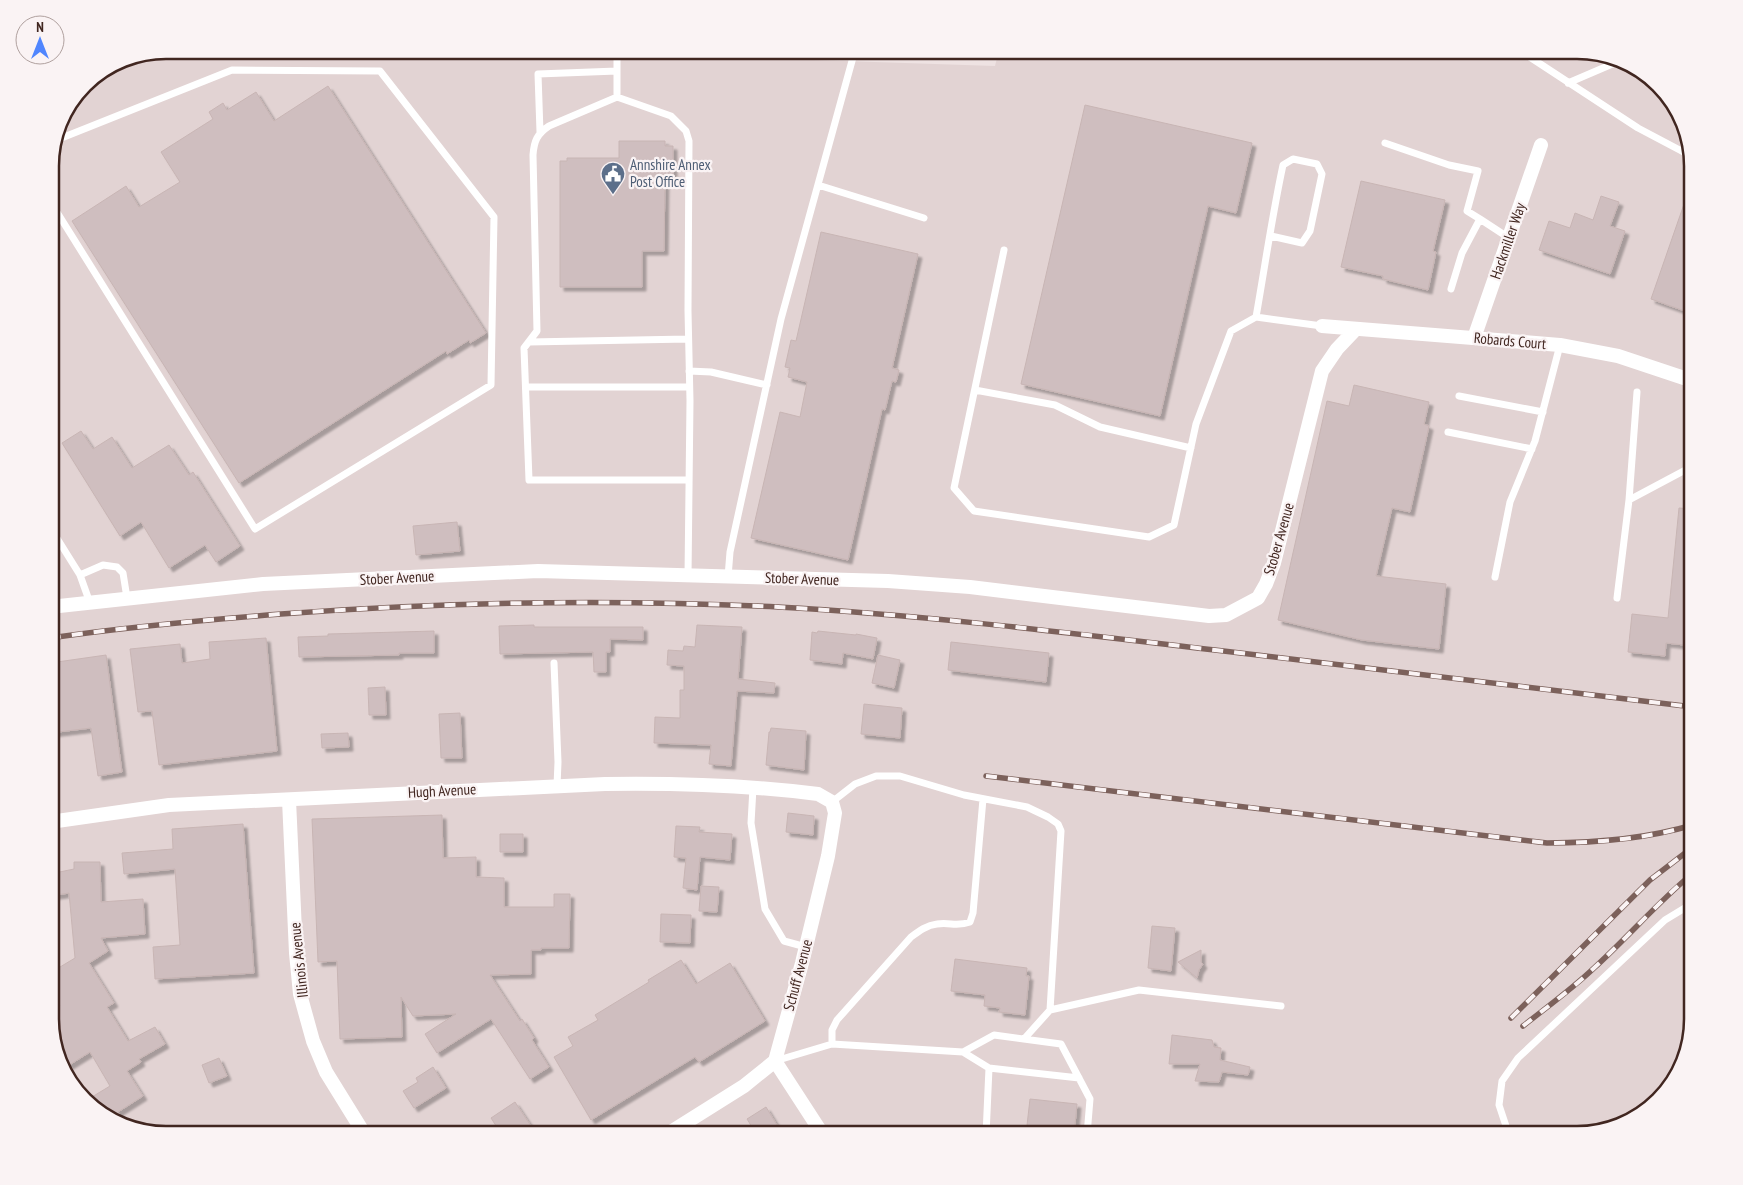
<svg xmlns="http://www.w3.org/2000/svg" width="1743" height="1185" font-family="'PT Sans Narrow',sans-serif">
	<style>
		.built { fill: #e2d3d3 }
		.building { fill: #cfbebf; stroke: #c8b5b4; filter: url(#shadow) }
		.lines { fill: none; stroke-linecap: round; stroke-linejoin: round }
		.service { stroke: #fff; stroke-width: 7 }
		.minor { stroke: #fff; stroke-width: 14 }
		.rail-casing { stroke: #7c615b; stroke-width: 5.5 }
		.rail { stroke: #faf3f4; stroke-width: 4; stroke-dasharray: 11; stroke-linecap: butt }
		.labels { text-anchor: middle; stroke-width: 4.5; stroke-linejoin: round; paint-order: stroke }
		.service-label { font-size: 15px; fill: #4e5e75; stroke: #faf3f4; text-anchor: start }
		.street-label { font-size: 15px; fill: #412620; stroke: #faf3f4 }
		.rim { fill: none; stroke: #412620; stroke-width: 2.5 }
	</style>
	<defs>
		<filter id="shadow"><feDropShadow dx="4" dy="4" stdDeviation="1" flood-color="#0004"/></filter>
	</defs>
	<rect width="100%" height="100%" fill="#eee2e2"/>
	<path class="built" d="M166,50H511L995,66L999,50H1577L1642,70L1681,114L1693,165V1020L1673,1084L1635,1120L1578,1135H166L101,1115L65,1077L50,1027V158L59,121L84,84L122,59Z"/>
	<path class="building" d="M328,86L486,333L470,343L469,340L447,354L446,351L239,483L72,221L126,186L139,207L180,182L161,152L213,119L209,112L223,103L227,110L256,92L274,121Z
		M1085,105L1252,143L1236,213L1208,206L1160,416L1021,384Z
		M619,141H665V146H673V175H665L664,251H642V287H560V161H567V158H619Z
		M1361,181L1445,200L1433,251L1436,252L1428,290L1383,279V276L1341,267Z
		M1691,184H1693V314L1651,299Z
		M1601,196L1619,202L1610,226L1625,231L1610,274L1539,250L1549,221L1570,228L1575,213L1593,220Z
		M821,232L918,254L892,368L899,370L896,382L892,381L885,410L882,409L848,560L751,538L780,412L800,417L807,382L788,377L790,368L785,367L791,340L796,341Z
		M1354,385L1429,402L1424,424L1429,426L1410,512L1392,508L1376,576L1446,584L1439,649L1362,640L1278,620L1327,401L1349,406Z
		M81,431L93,449L112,437L132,468L169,445L189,475L193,472L240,546L216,562L205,545L169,568L141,522L120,536L62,443Z
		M1679,508L1693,509V646L1666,643L1665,656L1628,652L1632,614L1668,618Z
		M457,522L460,551L416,555L413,526Z
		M534,625V627H643V640L610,639V652H606V672H594L593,652L500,654L499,626Z
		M697,625L742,627L738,679L775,683L774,693L737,691L731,766L709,764L711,745L654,743L655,717L680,718V690H684V666L667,665L668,650L683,651L684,646L695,647Z
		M434,631V653H399V655L299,657L298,637L328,636V634Z
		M818,631L856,635V634L877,638L873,659L843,653L842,664L810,660L812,632L817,633Z
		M266,638L277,751L159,765L152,711L138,712L130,649L180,644L182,663L210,659L209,642Z
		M951,642L1049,653L1046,682L948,670Z
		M106,655L122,772L98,776L91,728L50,733V663Z
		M878,655L900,660L894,688L872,683Z
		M385,687L386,715H369L368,688Z
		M864,704L902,708L900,738L861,734Z
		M460,713L462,758H441L439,714Z
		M771,728L806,731L804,770L766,765L769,732H770Z
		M348,733L349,747L322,748L321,734Z
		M788,813L814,816L813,835L786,832Z
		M442,815L443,858L476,857V877L504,878V907H554V894H570L569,948H541V950H531V974L490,975L520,1021L522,1019L534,1038L532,1040L549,1067L530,1079L491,1019L437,1053L425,1034L456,1014L413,1016L401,997L402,1037L340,1039L337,961L318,962L312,819Z
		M243,824L254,973L155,979L153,947L180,945L175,869L124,874L122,853L173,849L172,829Z
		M676,826L700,827L699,832L732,834L730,860L700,857L697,890L683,888L686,858L674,857Z
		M500,834H523V852H500Z
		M74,862H100L101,902L143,899L145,934L101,938L108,951L89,963L114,1003L107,1007L128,1041L155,1027L165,1044L139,1059L141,1062L127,1071L143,1096L118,1112L124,1122L101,1115L87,1100L110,1086L90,1052L63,1069L50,1027V1012L60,1006L50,990V973L75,958L69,893L50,896V874L74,869Z
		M701,886L719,887L717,912L699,911Z
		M661,914L691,915L690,943L660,942Z
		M1152,926L1175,928L1171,971L1148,968Z
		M1201,950V962L1203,964L1199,970L1197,978L1178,962Z
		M955,959L1027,968L1026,976H1029L1025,1015L999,1012L1000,1008L984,1006L985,995L951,991Z
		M681,960L696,984L730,963L765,1021L699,1062L695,1057L591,1120L554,1057L573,1046L568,1037L598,1020L595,1015L649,982L648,980Z
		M1172,1035L1212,1040L1214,1047L1221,1048L1220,1060L1250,1067L1248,1075L1222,1072L1219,1082L1195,1081L1200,1064H1169Z
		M219,1058L227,1076L209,1083L202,1065Z
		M433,1067L446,1088L414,1108L403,1091L418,1082L416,1078Z
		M1030,1099L1077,1104L1074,1135L1026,1134Z
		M515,1102L537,1135H502L491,1118Z
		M766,1107L783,1135H757L747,1119Z"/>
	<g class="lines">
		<path class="service" d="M1519,50L1638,128L1691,156
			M617,51V97
			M1568,83L1617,62
			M540,132L538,74L617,71
			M1385,143L1449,165L1478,171L1467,211L1480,219
			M818,185L924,218
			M50,201L255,529L491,385L494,217L380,71L232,70L54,141
			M1004,250L954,488L974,511L1149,537L1174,525L1196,424L1231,331L1256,317L1322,326
			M1451,289L1462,253L1480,219L1509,238
			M1256,317C1265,266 1272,216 1283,165L1293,159L1317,164L1322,174L1310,231L1302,243L1271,236
			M529,342L688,339
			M689,371L711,372L767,385
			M526,387H689
			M975,390L1055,405L1100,427L1191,448
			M1459,396L1543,412
			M1448,432L1532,449
			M1693,456L1690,476L1693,477
			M1629,500L1637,392
			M50,527L80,575
			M688,576L690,401L688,311L689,141L686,131L671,116L617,97L549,126C537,134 534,141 533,155L537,331L524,348L529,480H688
			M728,577L730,552L781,319L855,50
			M1495,577L1510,502L1535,441L1560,345
			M1617,598L1629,500L1691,467
			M90,603L80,575L103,565L117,567L123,573L127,598
			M554,663L558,762L557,786
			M753,788L751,823L765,909L784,941L806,947
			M832,802L855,784L876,776H900L964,795L1027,807L1048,817L1058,824L1061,831L1050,1010
			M1024,1039L1050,1010L1139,990L1281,1006
			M832,1044V1030L837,1020L911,937C919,931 927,925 937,924C950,922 957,927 970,922L973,913L983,799
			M963,1052L994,1035L1061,1044L1090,1099L1087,1135
			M775,1061L832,1044L963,1052L989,1068L1079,1078
			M986,1135L989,1068
			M1509,1135L1499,1105L1502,1081L1518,1058L1665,920L1693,903"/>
		<path class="minor" d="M617,51V50
			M1322,326L1560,345L1618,356L1693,381
			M1474,338L1541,145
			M50,607L263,584L538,571L888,581L970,587L1209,616L1226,615L1258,598L1266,584L1274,563L1322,371L1337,349L1356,329
			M289,800L296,953L300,994L313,1041L326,1072L365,1135
			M50,822L169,805L605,784C676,783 748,785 818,794L832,802L835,813L828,856L802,963L775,1061L823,1135
			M666,1135L744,1086L775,1061"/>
		<defs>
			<path id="rail" d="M50,638C127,627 204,620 281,614C446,602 613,599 778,607C925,615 1070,633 1215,650C1375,669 1534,688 1693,707
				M986,776L1547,843C1597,843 1645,839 1693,825
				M1511,1018L1650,880L1693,847
				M1523,1026C1547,1007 1572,989 1594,968C1628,937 1658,902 1693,873"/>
		</defs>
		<use href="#rail" class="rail-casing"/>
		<use href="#rail" class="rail"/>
	</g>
	<defs>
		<symbol id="civic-pin" viewBox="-11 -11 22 30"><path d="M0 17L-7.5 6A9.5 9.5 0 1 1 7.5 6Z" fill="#5c6f8a" stroke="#faf3f4"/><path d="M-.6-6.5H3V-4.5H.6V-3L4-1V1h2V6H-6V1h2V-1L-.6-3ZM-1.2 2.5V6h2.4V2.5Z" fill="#fff"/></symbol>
	</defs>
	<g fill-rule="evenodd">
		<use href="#civic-pin" x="599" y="160" width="28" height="38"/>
	</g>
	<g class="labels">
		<g class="service-label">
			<text x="630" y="170">Annshire Annex<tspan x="630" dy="17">Post Office</tspan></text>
		</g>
		<g class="street-label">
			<text transform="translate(1508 241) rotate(-71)" y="5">Hackmiller Way</text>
			<text transform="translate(1510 341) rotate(5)" y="5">Robards Court</text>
			<text transform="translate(1279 539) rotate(-74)" y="5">Stober Avenue</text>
			<text transform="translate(397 578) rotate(-3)" y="5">Stober Avenue</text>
			<text transform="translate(802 579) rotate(2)" y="5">Stober Avenue</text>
			<text transform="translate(442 791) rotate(-3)" y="5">Hugh Avenue</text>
			<text transform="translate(299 960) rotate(-96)" y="5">Illinois Avenue</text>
			<text transform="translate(798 975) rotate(-75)" y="5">Schuff Avenue</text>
		</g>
	</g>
	<path d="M0 0H1743V1185H0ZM166 59H1577A107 107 0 0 1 1684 166V1019A107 107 0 0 1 1577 1126H166A107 107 0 0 1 59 1019V166A107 107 0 0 1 166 59Z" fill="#faf3f4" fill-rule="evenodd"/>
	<path class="rim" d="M166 59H1577A107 107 0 0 1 1684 166V1019A107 107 0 0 1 1577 1126H166A107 107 0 0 1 59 1019V166A107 107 0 0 1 166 59Z"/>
	<g transform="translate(40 40)"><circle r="24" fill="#faf3f4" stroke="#b0a19f"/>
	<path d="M0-4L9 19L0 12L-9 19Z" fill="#5086fe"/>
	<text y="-8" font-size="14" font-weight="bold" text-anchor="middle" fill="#412620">N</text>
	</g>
</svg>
